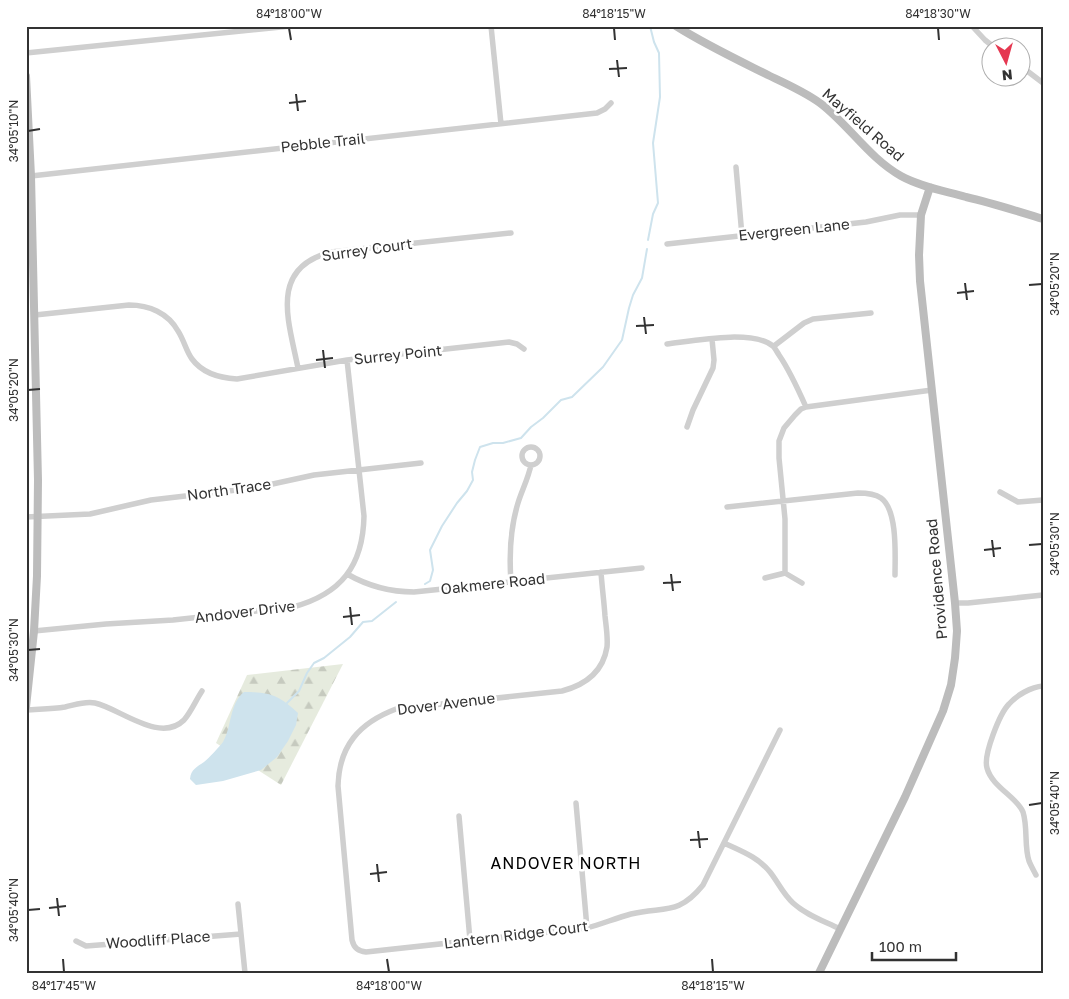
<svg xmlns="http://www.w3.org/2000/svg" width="1069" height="999" font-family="'Golos Text',sans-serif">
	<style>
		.forest { fill: url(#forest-firs) }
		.water { fill: #cee3ed }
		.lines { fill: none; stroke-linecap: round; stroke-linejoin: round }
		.stream { stroke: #cee3ed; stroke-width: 2 }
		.street { stroke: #cfcfcf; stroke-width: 5.5 }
		.secondary { stroke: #bcbcbc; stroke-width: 8 }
		.ticks { fill: none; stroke: #323232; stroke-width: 2 }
		.labels { text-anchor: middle; stroke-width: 5; stroke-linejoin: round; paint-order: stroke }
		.street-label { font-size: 15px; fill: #323232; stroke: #fff }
		.neighbourhood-label { font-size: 16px; letter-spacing: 1px; fill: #000; stroke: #fff }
		.neatline { fill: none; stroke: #323232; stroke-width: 2 }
		.ticks-label { font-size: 12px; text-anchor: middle; fill: #323232 }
	</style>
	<defs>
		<pattern id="forest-firs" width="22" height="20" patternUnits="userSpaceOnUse" patternTransform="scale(1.25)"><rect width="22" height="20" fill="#e6ebde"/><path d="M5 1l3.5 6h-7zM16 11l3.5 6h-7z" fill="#c6cabf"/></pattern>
	</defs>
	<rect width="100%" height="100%" fill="#fff"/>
	<path class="forest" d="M343,664L281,785L216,743L247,675Z"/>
	<path class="water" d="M244,692C270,692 279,695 298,713L296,725L288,741L277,757L261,770L223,781L196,785L190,779C191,769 197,767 204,762C209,758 219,747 223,742C232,727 229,704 244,692Z"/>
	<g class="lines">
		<path class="stream" d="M648,240L653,214L658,203L653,143L660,97L659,53L654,42L650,26
			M425,584L430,581L433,570L430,550L442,526L457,503L467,491L473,480L472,472L475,460L480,447L493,443H503L521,438L531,427L543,418L561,400L572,397L603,367L622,340L629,308L633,295L642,278L647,249
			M287,703L299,691L307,673L314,663L324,658L350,637L363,622L372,621L396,602"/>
		<path class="street" d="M491,26L501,124
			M972,26L985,40L995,48
			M26,53L291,26
			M1022,67L1043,83
			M736,167L742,236
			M31,176L597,113L605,109L611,103
			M667,244L866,222L900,215H921
			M35,315L129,305C149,305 168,313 178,331C184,340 186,351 192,359C203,374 220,378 237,379L347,360L509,342L517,344L524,349
			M667,344C692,341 752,329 773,346C775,348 777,352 779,355C790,371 798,389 806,407
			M774,346L804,323L813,319L871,313
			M298,368C289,322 268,268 331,252L511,233
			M687,427L693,410L713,368L714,360L712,339
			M522 456a9 9 0 1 1 18 0a9 9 0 1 1-18 0Z
			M1000,492L1018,502L1043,500
			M727,507L858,493C866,493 875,494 881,498C898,510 895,557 895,575
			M26,517L90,514L151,500L254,488L314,475L421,463
			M601,572C602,587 604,601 605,616C606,626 608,637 607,647C603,672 585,685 562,691L396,709C359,723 339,746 338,786L352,940C354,948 358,951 366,952L587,928C602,924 616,918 631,914C664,906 678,916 703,885L780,730
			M785,573V519L779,458V441L784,428L795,415L801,409L806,407L932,390
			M347,574C368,586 389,592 414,592L642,568
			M765,578L785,573L802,583
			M511,582C509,555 510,529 518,503C522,490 528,479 531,465
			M955,603H968L1043,595
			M34,631L106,624L173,620L293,607C341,594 363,566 364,516L347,360
			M26,710C39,709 52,709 65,707C75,705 84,701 95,703C119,708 160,744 184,720C191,712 196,700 202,691
			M576,803L587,928
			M459,816L470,940
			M724,843C741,851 758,857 770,872C778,882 783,894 793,903C806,915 824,921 840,929
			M1036,875C1034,871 1031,866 1029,861C1024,846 1028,828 1023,812C1017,797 992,787 987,768C983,755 1000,713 1009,704C1017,695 1031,687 1043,686
			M238,904L245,973
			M76,941L86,946L241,934"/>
		<path class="secondary" d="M676,26C706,45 738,60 770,76C787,84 805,92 820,103C849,125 869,158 901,176C921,187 945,191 966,197C992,203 1017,211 1043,219
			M26,76L31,176L38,480L37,576L34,631L26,707
			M819,973L905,797L943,711L951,685L955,658L957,631L955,603L920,281L919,255L921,215L930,187"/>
	</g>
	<path class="ticks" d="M289,28L291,40M614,28L615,40M938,28L939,40M617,60L619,77M609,69L627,68M296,94L298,111M289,103L306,101M28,131L40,129M965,283L967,300M1029,285L1042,284M957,293L974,291M644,317L646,334M636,326L654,325M323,350L325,368M316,360L333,358M28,390L40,389M992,540L994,557M1029,545L1042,544M984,550L1001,548M671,574L673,591M663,583L681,582M350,607L352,625M343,617L360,615M28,650L40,649M1029,805L1042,803M698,831L700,848M690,840L708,839M377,864L379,882M370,874L387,872M57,898L59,916M49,908L66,906M28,910L40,909M63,959L64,972M387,959L389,972M712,959L713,972"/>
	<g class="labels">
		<g class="street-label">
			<text transform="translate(863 125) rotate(41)" y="5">Mayfield Road</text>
			<text transform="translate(323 143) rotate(-6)" y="5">Pebble Trail</text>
			<text transform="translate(794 230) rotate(-6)" y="5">Evergreen Lane</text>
			<text transform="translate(367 250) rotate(-8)" y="5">Surrey Court</text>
			<text transform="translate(398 355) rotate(-6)" y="5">Surrey Point</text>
			<text transform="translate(229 490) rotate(-8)" y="5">North Trace</text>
			<text transform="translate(937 579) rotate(-95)" y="5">Providence Road</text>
			<text transform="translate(493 584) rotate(-6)" y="5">Oakmere Road</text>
			<text transform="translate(245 612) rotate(-7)" y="5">Andover Drive</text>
			<text transform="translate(446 704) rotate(-7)" y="5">Dover Avenue</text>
			<text transform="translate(516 935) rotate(-7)" y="5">Lantern Ridge Court</text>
			<text transform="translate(158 940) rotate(-4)" y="5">Woodliff Place</text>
		</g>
		<g class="neighbourhood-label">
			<text x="566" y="869">ANDOVER NORTH</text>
		</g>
	</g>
	<rect width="1069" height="999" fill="none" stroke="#ffffff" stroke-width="55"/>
	<g transform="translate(1006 62) rotate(174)"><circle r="24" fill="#ffffff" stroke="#adadad"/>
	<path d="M0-4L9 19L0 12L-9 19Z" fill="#e53851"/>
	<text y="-8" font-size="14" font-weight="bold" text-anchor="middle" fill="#323232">N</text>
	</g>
	<path d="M872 952v8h84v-8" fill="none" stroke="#323232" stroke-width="2.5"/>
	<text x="879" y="952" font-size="15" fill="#323232" stroke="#ffffff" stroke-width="4" paint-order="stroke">100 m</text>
	<rect x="28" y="28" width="1014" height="944" class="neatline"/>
	<g class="ticks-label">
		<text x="289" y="18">84°18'00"W</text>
		<text x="614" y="18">84°18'15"W</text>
		<text x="938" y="18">84°18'30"W</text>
		<text transform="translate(14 131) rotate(-90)" y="4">34°05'10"N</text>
		<text transform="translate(1055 284) rotate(-90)" y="4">34°05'20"N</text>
		<text transform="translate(14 390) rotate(-90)" y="4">34°05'20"N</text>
		<text transform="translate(1055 544) rotate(-90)" y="4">34°05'30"N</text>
		<text transform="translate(14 650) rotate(-90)" y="4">34°05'30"N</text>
		<text transform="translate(1055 803) rotate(-90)" y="4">34°05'40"N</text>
		<text transform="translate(14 910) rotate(-90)" y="4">34°05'40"N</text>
		<text x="64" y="990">84°17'45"W</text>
		<text x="389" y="990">84°18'00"W</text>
		<text x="713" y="990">84°18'15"W</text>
	</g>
</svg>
